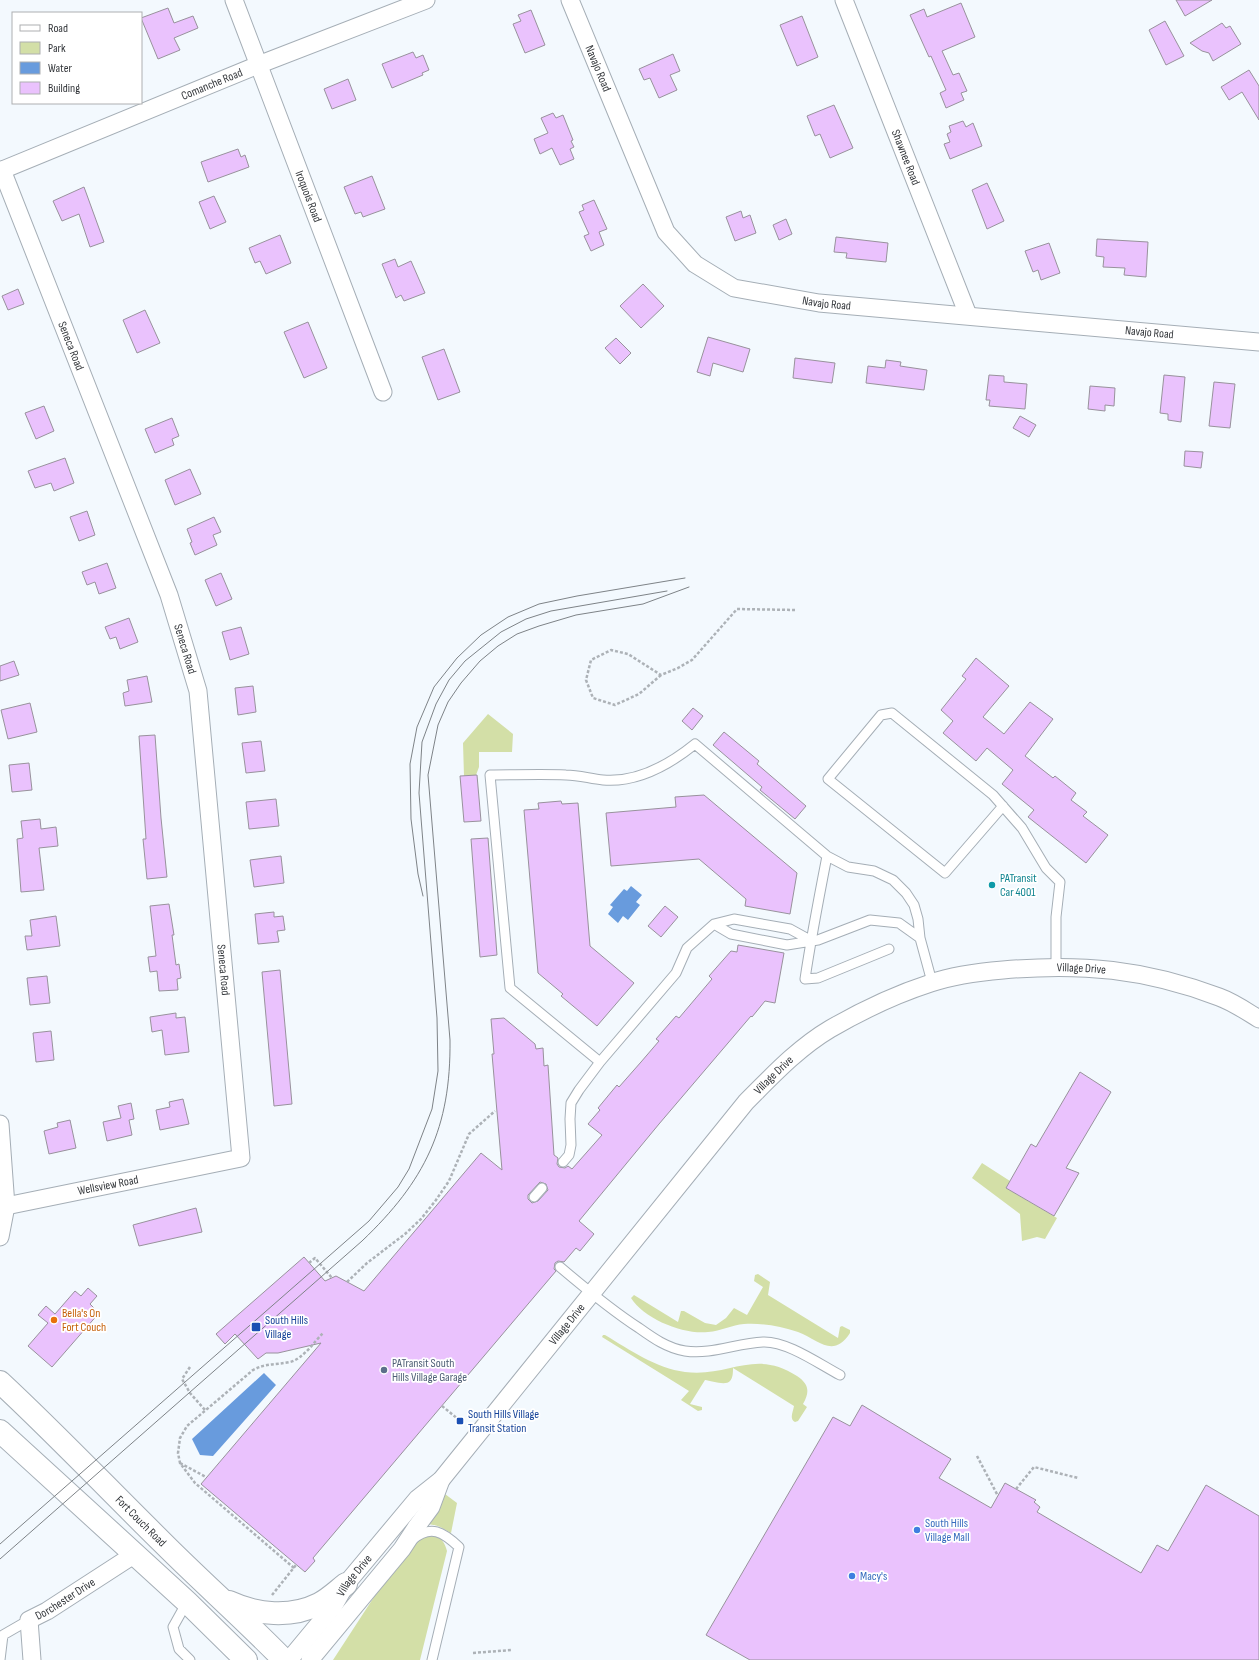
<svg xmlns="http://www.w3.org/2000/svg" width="1259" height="1660" font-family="'Sofia Sans Condensed',sans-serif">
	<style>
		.green { fill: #d3dfa7 }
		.water { fill: #689bdd }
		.building { fill: #eac2fd; stroke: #98929c; fill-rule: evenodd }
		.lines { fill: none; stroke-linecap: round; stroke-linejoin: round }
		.lane-casing { stroke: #a5aeb6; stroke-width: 11 }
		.street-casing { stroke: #a5aeb6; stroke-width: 19 }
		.secondary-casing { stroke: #a5aeb6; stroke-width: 24 }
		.path { stroke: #adb2b7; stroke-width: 2.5; stroke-dasharray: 3 2; stroke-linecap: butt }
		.lane { stroke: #fff; stroke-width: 9 }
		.street { stroke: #fff; stroke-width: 17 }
		.secondary { stroke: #fff; stroke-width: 22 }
		.tram { stroke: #7e8387; stroke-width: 1 }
		.culture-dot { fill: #0f9aa8; stroke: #fff; stroke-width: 1.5 }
		.food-dot { fill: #e8710a; stroke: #fff; stroke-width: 1.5 }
		.transit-dot { fill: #1a4fb4; stroke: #fff; stroke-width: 1.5 }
		.service-dot { fill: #5c6f8a; stroke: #fff; stroke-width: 1.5 }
		.shop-dot { fill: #3f7fe0; stroke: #fff; stroke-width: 1.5 }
		.labels { text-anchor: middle; stroke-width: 3.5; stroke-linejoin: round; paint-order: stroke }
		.street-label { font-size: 12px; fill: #34373b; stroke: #fff }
		.culture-label { font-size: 12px; fill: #0d838f; stroke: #fff; text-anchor: start }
		.food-label { font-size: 12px; fill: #c56008; stroke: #fff; text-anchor: start }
		.transit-label { font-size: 12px; fill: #164399; stroke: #fff; text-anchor: start }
		.service-label { font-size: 12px; fill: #4e5e75; stroke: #fff; text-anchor: start }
		.shop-label { font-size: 12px; fill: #366cbe; stroke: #fff; text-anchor: start }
	</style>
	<rect width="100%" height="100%" fill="#f3f9fe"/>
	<path class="green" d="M488,714L513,734L512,752H479V767L476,775L464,776L463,743Z
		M982,1163L1010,1181L1006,1188L1057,1218L1045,1239L1037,1237L1022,1241L1020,1214L972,1178Z
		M758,1274L770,1282L768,1295L838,1338L840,1327L842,1326L850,1330V1333C833,1359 819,1340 798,1332C780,1326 763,1323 744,1324C732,1325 721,1331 708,1332C684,1335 644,1319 631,1298L634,1295L678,1322L681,1311H684L705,1323L716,1325L726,1318L734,1308L747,1315L763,1287L754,1281L755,1275Z
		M603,1335H605C630,1350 656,1368 685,1372C728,1378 755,1348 797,1376C809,1384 810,1392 803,1404L807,1407L798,1421L795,1422C789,1419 793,1412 794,1406L733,1368C733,1372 733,1378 730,1381C726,1386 711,1381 705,1380L690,1404L702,1407V1410L698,1411L681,1400L689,1391L602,1337Z
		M445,1494L457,1503L451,1533C440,1526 434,1523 421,1525Z
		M435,1535C442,1539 445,1543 447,1551L420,1660H333L374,1597L371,1595L421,1536Z"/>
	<path class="water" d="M631,886L642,895L636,902L640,905L628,920L623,916L618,923L608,914L613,907L610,905L624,889L627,891Z
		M264,1373L276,1385L213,1456L200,1455L192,1439Z"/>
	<path class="building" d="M1176,0H1212L1185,16Z
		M961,3L975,37L942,51L953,75L959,73L967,91L961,93L964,100L946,108L940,93L946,90L931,56L929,57L910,15L924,9L927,17Z
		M168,8L174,23L193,16L198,28L174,38L180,50L158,59L141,18Z
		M531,10L545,45L525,53L513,24L521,21L518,15Z
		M802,16L818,57L797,66L780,25Z
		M1165,21L1184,56L1166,65L1149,30Z
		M1222,23L1226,28L1230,26L1241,44L1213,61L1209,53L1202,51L1190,43Z
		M413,52L416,58L423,55L429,70L422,73L423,75L392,88L382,64Z
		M673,54L680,71L670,75L677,90L659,98L650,78L644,80L639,69Z
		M1249,70L1259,86V120L1242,92L1229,100L1221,87Z
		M348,79L356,100L332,109L324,89Z
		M834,105L853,148L830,158L820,134L815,136L807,116Z
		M553,113L556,118L563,115L573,140L571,141L574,147L570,149L574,159L560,165L552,148L540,154L534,139L548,133L541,118Z
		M963,121L966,127L973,123L982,146L950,159L944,144L950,142L947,134L951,132L949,126Z
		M238,149L241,157L245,155L249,167L208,182L201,162Z
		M372,176L385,209L363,217L361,212L355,214L344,187Z
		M987,183L1004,221L987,229L972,190Z
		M84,187L104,242L90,247L79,214L62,221L53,201Z
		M214,196L226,222L210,229L199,202Z
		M594,200L607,229L599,232L604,245L591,251L584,236L589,234L579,212L584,210L582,205Z
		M741,211L743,218L750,215L756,233L735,241L726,217Z
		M786,219L792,234L779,240L773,225Z
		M280,235L291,263L266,274L260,261L255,263L249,248Z
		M836,237L888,243L886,262L846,258L847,253L834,252Z
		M1097,239L1148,242L1146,277L1124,275L1125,268L1103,267L1104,257L1096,256Z
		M1049,243L1060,273L1041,280L1038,270L1033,272L1025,251Z
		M395,259L398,267L411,261L425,293L404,301L401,295L396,298L382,264Z
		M643,284L664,306L641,328L620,306Z
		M18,289L24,304L8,310L2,296Z
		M145,310L160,343L137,353L123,320Z
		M308,322L327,368L304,378L284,332Z
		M708,337L750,349L743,372L713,363L710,376L697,372Z
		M616,338L631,353L620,364L605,348Z
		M444,349L460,392L438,400L422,357Z
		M795,358L835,363L832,383L793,378Z
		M886,360L901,362L900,366L927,370L924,390L866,383L868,366L885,368Z
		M989,375L1004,376V382L1027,384L1025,409L989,406L990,400H986Z
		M1164,375L1185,377L1181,422L1168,420V414L1160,413Z
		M1214,382L1235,384L1230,428L1209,426Z
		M1090,386L1115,388L1114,406L1105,405V411L1088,409Z
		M44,406L54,431L36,439L25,413Z
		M1020,416L1036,425L1029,437L1013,428Z
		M172,418L179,436L172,439L174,445L155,453L145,429Z
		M1185,451L1203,452L1201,468L1184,466Z
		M65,458L74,483L54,491L51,483L35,488L28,471Z
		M190,469L201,494L175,505L165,480Z
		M87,511L95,535L79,541L70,517Z
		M214,517L221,532L213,535L217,545L195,555L190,543L192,542L187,529Z
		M107,563L116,588L99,594L95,582L87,585L82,572Z
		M221,573L232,599L216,606L205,580Z
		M129,618L138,642L120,649L116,637L110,639L105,627Z
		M241,627L249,654L230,660L222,632Z
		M976,658L1009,686L983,717L1004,734L1030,702L1053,719L1025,756L1053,778L1055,776L1076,793L1071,800L1087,812L1083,816L1108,835L1086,863L1028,817L1034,810L1002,784L1013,770L987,748L976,761L943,733L953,721L941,710L966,679L962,676Z
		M14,661L19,675L0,681V666Z
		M147,676L152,702L125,706L123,693L129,691L127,680Z
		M253,686L256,712L238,715L235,688Z
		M30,703L37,732L8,739L1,710Z
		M693,708L703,716L692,730L682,721Z
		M724,732L759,761L757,764L806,806L795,819L760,790L762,787L713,745Z
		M155,735L161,818L167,877L147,879L143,839H146L139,736Z
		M261,741L265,771L246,773L242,743Z
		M29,763L32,790L12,792L9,765Z
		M477,775L481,821L464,822L460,776Z
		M704,795L797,873L790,914L745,906L746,899L699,859L611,866L606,813L676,807L675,797Z
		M276,799L279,826L249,829L246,802Z
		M561,801L562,804L578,803L590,946L634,983L597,1026L561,996L563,994L538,973L524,810L539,809L538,803Z
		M40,819L41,829L56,827L58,846L39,848L44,890L21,892L17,839L23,838L21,821Z
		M488,838L497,955L480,957L471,839Z
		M281,856L284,883L254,887L250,860Z
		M169,904L174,935H172L176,965L179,964L181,978L177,979L178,990L159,991L157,971L150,972L148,957L156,956L150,906Z
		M665,906L678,917L661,937L648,926Z
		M274,912V917L283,916L285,930L277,931L279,942L258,944L255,914Z
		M56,916L60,946L27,950L25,936H32L30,920Z
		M738,945L784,953L775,1003L765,1001L752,1017L751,1016L659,1124L579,1221L594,1234L580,1251L576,1248L564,1262L558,1261L555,1263L554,1269L556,1271L313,1558L315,1561L305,1572L201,1484L321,1343L278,1353H266L258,1359L235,1334L225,1344L216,1334L304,1257L325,1281L336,1276L364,1291L481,1153L502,1170L492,1054H494L491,1019L504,1018L535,1044L536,1049L543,1048L544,1066L548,1065L554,1155L558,1158L557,1164L559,1167L565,1168L568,1166L572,1169L602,1135L588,1124L600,1110L598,1108L617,1085L619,1087L641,1062L659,1041L656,1039L676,1016L679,1018L712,979L709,976L731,951L737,952ZM540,1182L546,1184L548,1190L538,1201L532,1203L528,1199V1195Z
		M280,970L292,1104L274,1106L262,972Z
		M47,976L50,1003L30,1005L27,978Z
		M176,1013V1018L185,1017L189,1052L165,1055L162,1030L152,1032L150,1017Z
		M51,1031L54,1060L36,1062L33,1033Z
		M1080,1072L1111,1092L1066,1168L1079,1173L1054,1216L1006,1188L1031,1144L1036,1147Z
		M183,1099L189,1124L160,1130L156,1110L170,1107L169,1102Z
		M131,1103L134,1119L129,1120L132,1135L107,1141L103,1122L121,1118L118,1106Z
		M70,1120L76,1148L49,1154L44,1131L58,1127L57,1123Z
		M196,1208L202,1232L139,1246L133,1225Z
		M88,1288L97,1296L90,1304L99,1313L52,1367L28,1346L48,1323L38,1315L46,1306L55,1314L75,1291L81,1296Z
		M862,1405L951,1459L939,1478L991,1508L1005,1483L1036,1500L1034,1502L1040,1507L1037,1512L1141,1573L1157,1545L1168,1551L1206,1485L1259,1516V1660H750L706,1635L833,1417L850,1426Z"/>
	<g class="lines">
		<defs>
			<path id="lane" d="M1003,806L945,873L828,779L881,715L892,713L993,795L1022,828L1046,868L1060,882L1056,917V967
				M827,856C819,897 811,938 805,979L818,978L889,949
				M810,940L790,929L734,919L714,924L731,934L787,945L818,940L870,920L899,923L920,938
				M600,1062L510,988L490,775C515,775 541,774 566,775C579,775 591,779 603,780C638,783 669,765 695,744L827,856L848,867L874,871L893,880L906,893L914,905L918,919L920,938L932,982
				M563,1162L569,1155L571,1145L570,1119L571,1103L579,1090L600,1062L676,973L687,948L714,924
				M534,1197L542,1188
				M560,1267C586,1289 611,1310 639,1328C653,1338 667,1348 685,1351C711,1355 737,1343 763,1342C787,1341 819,1364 840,1375
				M412,1540C431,1524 443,1532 459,1547L432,1660
				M187,1602L173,1627L179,1649L190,1660
				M0,1660L3,1635L29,1620"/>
			<g id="street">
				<path id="s1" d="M234,0L383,392"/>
				<path id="s2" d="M570,0L666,232L695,264L734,288L819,303L1259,342"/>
				<path id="s3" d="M844,0L968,315"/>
				<path id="s4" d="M2,170L169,595L198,691L241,1158L6,1206"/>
				<path id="s5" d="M0,171L258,65L426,0"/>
				<path d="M0,1124L6,1206L0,1237"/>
				<path id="s6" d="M32,1660L29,1620L47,1611L135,1554"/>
				<path id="s7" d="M289,1660L333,1607L346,1584L417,1499L441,1480L746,1102C772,1076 798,1048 830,1029C861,1011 897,994 931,983C954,975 979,972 1003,970C1081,963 1145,969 1219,997C1233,1002 1246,1011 1259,1019"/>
				<path d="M310,1660L402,1549L417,1526L431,1507L441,1480"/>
			</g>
			<g id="secondary">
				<path id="s8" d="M0,1382C56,1434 109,1490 164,1544C203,1583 245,1620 284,1660"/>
				<path d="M0,1431L187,1602L246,1660"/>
				<path d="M229,1602C257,1615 291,1618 319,1604C329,1599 337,1591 346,1584"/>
			</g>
		</defs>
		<use href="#lane" class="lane-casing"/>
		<use href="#street" class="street-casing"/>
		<use href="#secondary" class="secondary-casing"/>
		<path class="path" d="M661,675L639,694L615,705L593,698L586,680L591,660L611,650L628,654L661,675L678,668L692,660L737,609L795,610
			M309,1263L315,1258L332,1278
			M347,1282L367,1263L405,1234L421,1219L436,1200L449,1181L469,1134L495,1111
			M190,1367L182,1379L190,1393L205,1410
			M442,1406L458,1419
			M977,1456L998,1496
			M180,1463L206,1477
			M1016,1489L1034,1467L1078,1478
			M294,1568L195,1483L180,1463L178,1453L180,1438L187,1426L253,1370C266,1363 276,1365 290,1362C303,1359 314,1342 323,1333
			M272,1595L296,1565
			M473,1653L511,1650"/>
		<use href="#lane" class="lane"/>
		<use href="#street" class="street"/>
		<use href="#secondary" class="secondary"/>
		<path class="tram" d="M423,896L418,874L411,819L410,764L417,727L434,687L457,658L481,635L508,617L539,604L577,596L685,578
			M0,1544L369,1221L398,1187L409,1169L432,1109L438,1071L437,1018L419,793L422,742L436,704L449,680L465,661L501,632L526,619L551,611L667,591
			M0,1559L362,1241C425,1181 451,1128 450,1040L428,775L438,725L448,702L461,683L480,661L498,646L517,634L539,626L576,615L643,604L689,587"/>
	</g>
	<circle class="culture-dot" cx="992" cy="885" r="4"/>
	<circle class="food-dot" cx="54" cy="1320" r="4"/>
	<g class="transit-dot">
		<rect x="251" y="1322" width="10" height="10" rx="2"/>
		<rect x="456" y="1417" width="8" height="8" rx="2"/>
	</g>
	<circle class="service-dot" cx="384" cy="1370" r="4"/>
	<g class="shop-dot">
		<circle cx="917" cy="1530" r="4"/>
		<circle cx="852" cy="1576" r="4"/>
	</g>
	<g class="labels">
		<g class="street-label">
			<text dy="4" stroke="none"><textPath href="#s2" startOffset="74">Navajo Road</textPath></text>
			<text dy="4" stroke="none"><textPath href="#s5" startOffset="229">Comanche Road</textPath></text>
			<text dy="4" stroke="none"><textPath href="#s3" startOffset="169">Shawnee Road</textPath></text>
			<text dy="4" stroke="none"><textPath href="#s1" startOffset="210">Iroquois Road</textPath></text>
			<text dy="4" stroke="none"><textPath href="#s2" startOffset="434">Navajo Road</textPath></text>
			<text dy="4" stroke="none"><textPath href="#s2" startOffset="758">Navajo Road</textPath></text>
			<text dy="4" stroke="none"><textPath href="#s4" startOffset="189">Seneca Road</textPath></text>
			<text dy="4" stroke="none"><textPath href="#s4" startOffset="513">Seneca Road</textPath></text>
			<text dy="4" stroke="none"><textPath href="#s7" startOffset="1097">Village Drive</textPath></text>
			<text dy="4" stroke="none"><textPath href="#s4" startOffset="837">Seneca Road</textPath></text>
			<text dy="4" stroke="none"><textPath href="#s7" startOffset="761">Village Drive</textPath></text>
			<text transform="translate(108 1185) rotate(-11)" y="4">Wellsview Road</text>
			<text dy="4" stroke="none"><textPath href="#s7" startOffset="437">Village Drive</textPath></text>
			<text dy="4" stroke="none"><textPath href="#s8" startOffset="198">Fort Couch Road</textPath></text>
			<text dy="4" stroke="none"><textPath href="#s7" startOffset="107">Village Drive</textPath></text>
			<text dy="4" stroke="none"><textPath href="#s6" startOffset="82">Dorchester Drive</textPath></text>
		</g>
		<g class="culture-label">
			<text x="1000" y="882">PATransit<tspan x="1000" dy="14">Car 4001</tspan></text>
		</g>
		<g class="food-label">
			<text x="62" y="1317">Bella's On<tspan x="62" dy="14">Fort Couch</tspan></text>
		</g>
		<g class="transit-label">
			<text x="265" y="1324">South Hills<tspan x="265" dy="14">Village</tspan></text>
			<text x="468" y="1418">South Hills Village<tspan x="468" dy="14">Transit Station</tspan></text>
		</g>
		<g class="service-label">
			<text x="392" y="1367">PATransit South<tspan x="392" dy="14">Hills Village Garage</tspan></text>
		</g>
		<g class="shop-label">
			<text x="925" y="1527">South Hills<tspan x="925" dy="14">Village Mall</tspan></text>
			<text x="860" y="1580">Macy's</text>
		</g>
	</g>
	<rect x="12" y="12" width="130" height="92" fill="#ffffff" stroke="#aeafb1"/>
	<rect x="20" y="25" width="20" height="6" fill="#ffffff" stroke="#aeafb1"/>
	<text x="48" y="32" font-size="12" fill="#34373b">Road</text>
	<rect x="20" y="42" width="20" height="12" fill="#d3dfa7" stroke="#aeafb1"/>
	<text x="48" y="52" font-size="12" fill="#34373b">Park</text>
	<rect x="20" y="62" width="20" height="12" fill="#689bdd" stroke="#aeafb1"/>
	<text x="48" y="72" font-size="12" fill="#34373b">Water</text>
	<rect x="20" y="82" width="20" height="12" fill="#eac2fd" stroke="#aeafb1"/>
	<text x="48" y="92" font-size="12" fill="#34373b">Building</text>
</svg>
